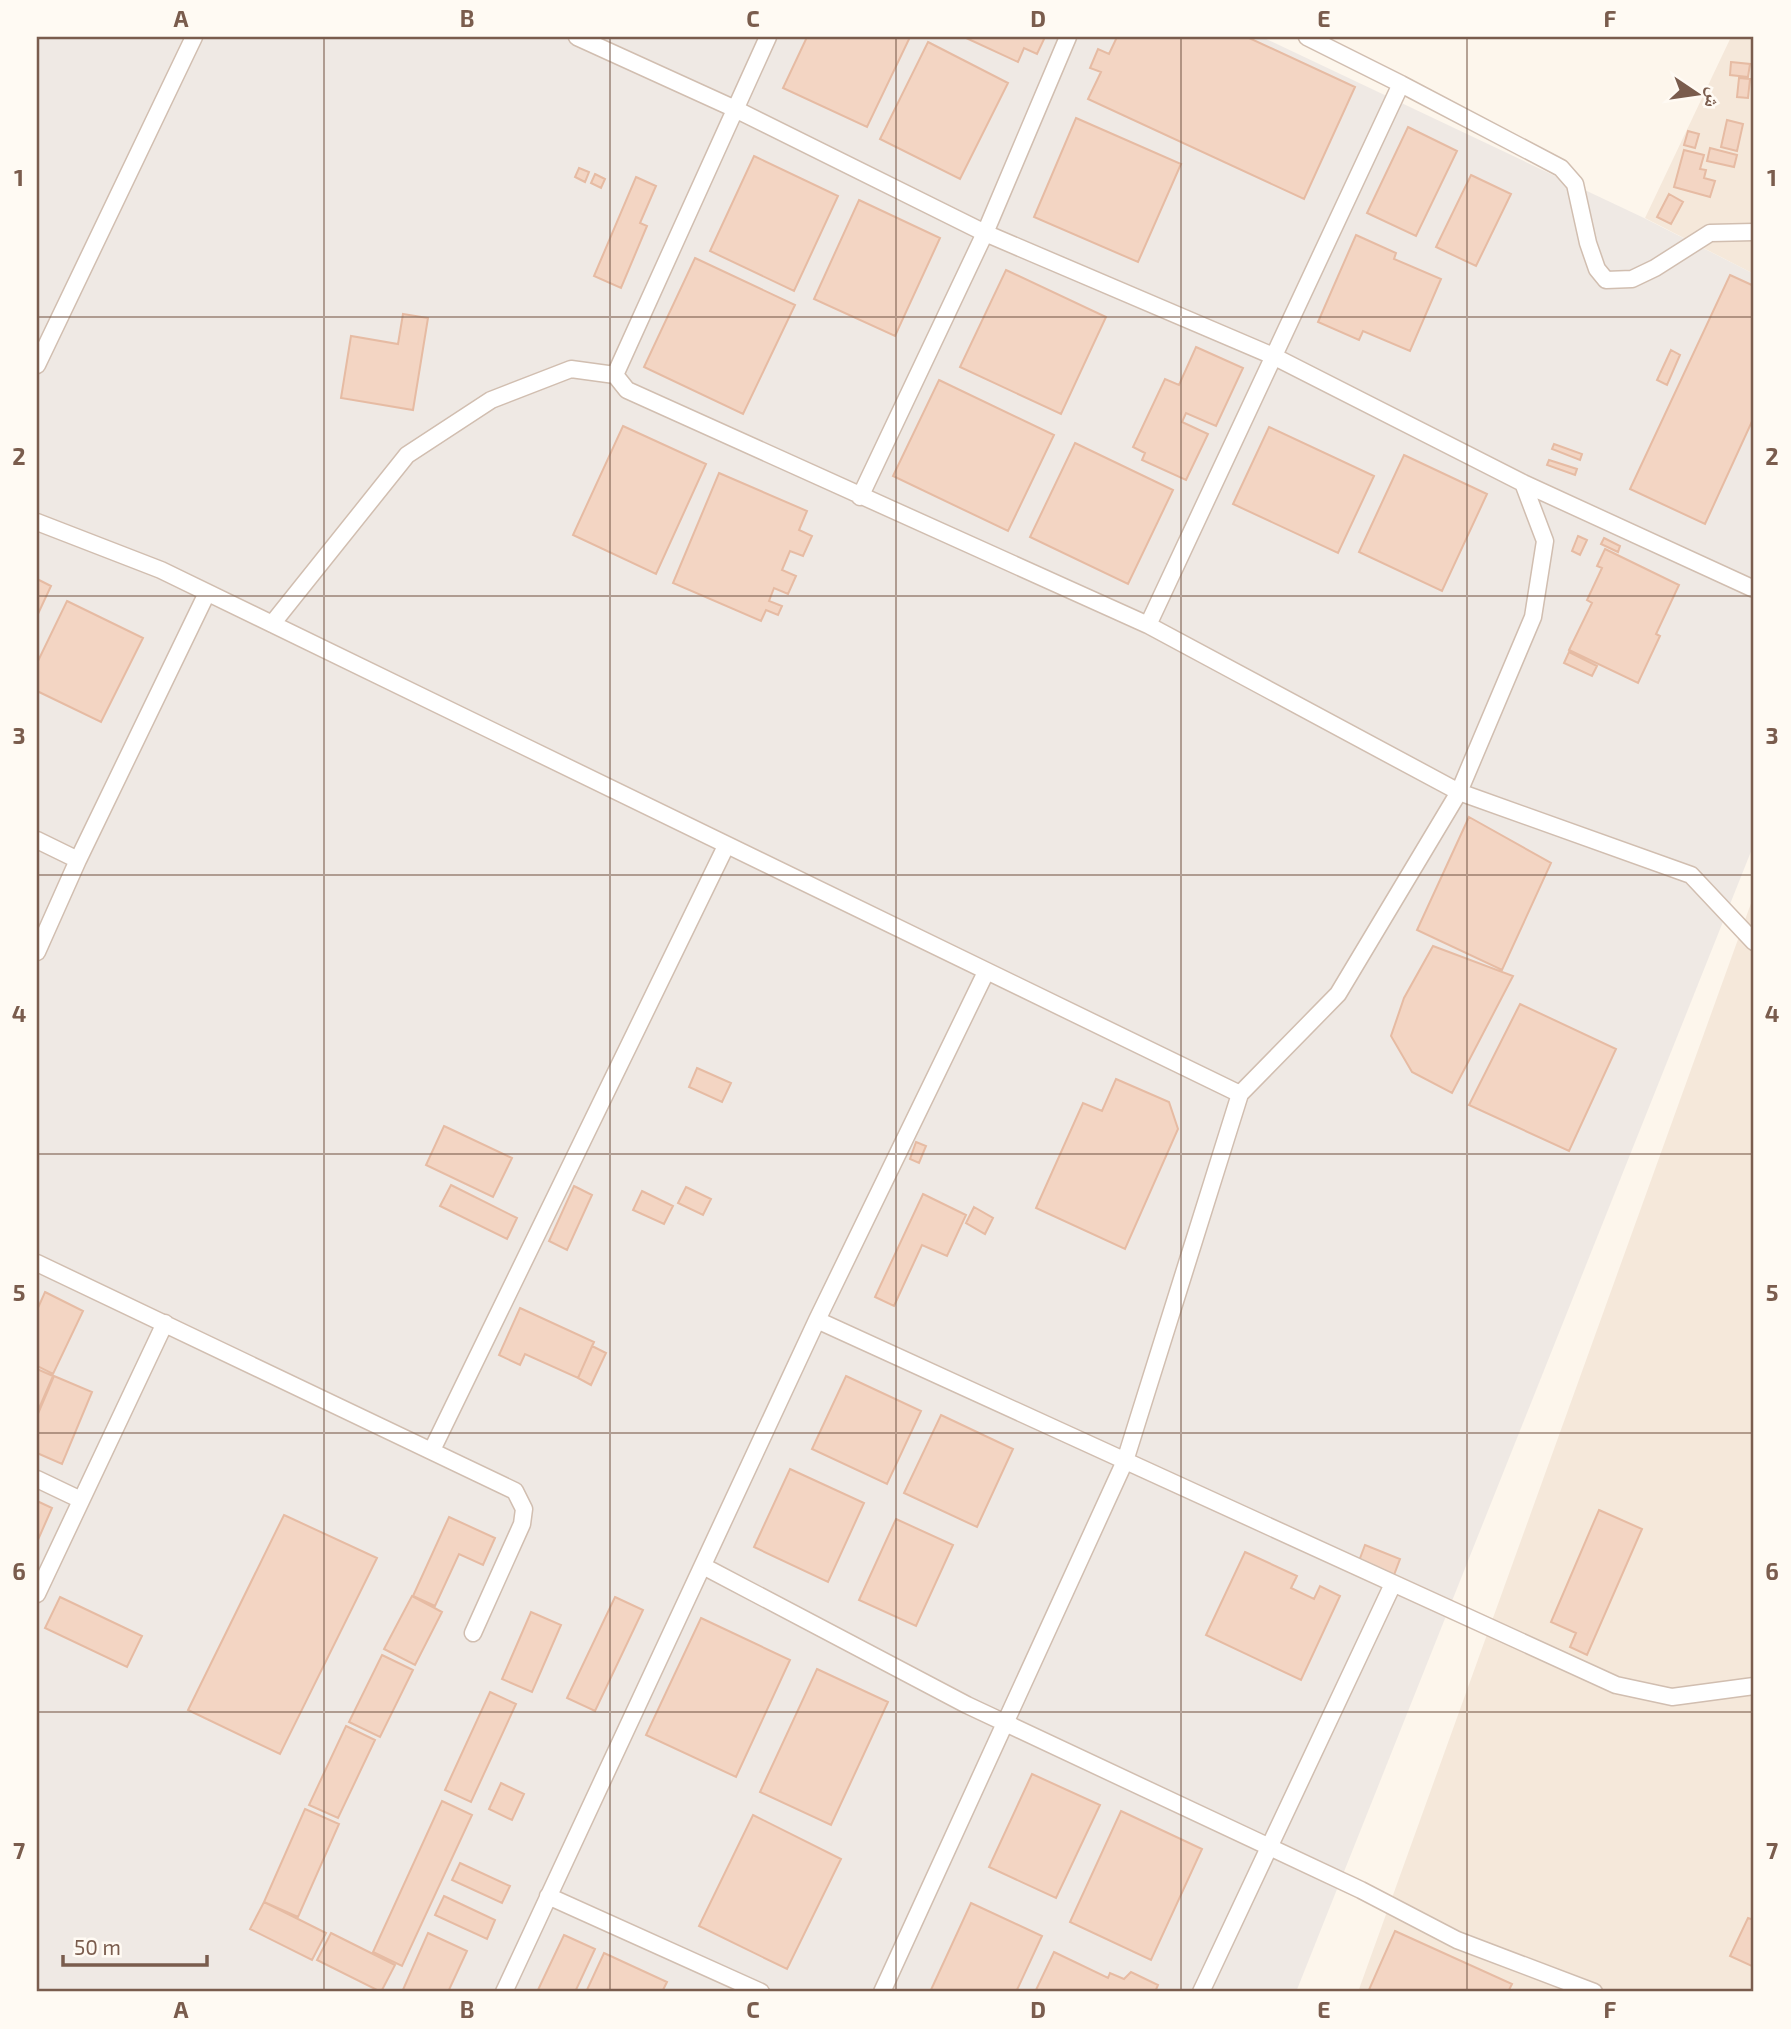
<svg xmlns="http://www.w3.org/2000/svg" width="1791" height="2029" font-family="'Exo 2','Noto Naskh Arabic',sans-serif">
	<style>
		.residential { fill: #f5e8da }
		.industrial { fill: #efe9e4 }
		.building { fill: #f3d5c3; stroke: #e6bba3; stroke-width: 2 }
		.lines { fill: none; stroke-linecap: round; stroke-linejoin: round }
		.street-casing { stroke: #d1beb0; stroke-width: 19 }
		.street { stroke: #fff; stroke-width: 16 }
		.grid { fill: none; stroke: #7a5c4d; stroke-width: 2; stroke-opacity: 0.55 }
		.neatline { fill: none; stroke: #7a5c4d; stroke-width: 2.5 }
		.grid-label { font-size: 23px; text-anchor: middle; font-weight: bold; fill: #7a5c4d }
	</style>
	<rect width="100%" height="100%" fill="#fdf6ec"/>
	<path class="residential" d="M1731,37H1754V274L1645,218Z
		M1754,895V1992H1358Z"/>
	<path class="industrial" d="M37,37H1262L1644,218L1754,274V844L1296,1992H37Z"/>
	<path class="building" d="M807,37H910L867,127L783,88Z
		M964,37H1045L1037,54L1024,48L1018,62Z
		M1117,37H1247L1355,87L1304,199L1088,99L1101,72L1090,68L1098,49L1109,54Z
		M928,42L1008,83L960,179L880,139Z
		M1731,62L1750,64L1748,77L1730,75Z
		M1739,78L1750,79L1748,98L1737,97Z
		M1076,118L1181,164L1138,262L1034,217Z
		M1727,120L1743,124L1737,151L1721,147Z
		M1408,127L1457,151L1416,236L1367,213Z
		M1688,131L1699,134L1695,148L1684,145Z
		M1710,148L1737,155L1734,167L1707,161Z
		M1684,150L1704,155L1700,169L1706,170L1704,178L1715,181L1710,197L1674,187Z
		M754,156L838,196L794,291L710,251Z
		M579,168L589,172L585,182L575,177Z
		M595,174L605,179L601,188L591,183Z
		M1471,175L1511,194L1476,266L1436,247Z
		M636,177L656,186L640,223L647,226L621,288L594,276Z
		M1669,194L1683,202L1671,224L1657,217Z
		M859,200L940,238L895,336L814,299Z
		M1356,235L1396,253L1394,259L1441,279L1410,351L1363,331L1359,340L1318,322Z
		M695,258L795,305L743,414L644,367Z
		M1006,270L1106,317L1061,414L960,367Z
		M1730,275L1754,286V417L1705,524L1630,489Z
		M403,314L428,318L413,410L341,398L351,336L398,344Z
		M1196,347L1243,368L1216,426L1186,413L1182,422L1208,434L1186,480L1142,460L1145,453L1133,447L1165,379L1179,385Z
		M1671,350L1680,355L1667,385L1657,380Z
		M939,380L1054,435L1008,531L893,476Z
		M623,426L706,464L656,574L573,535Z
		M1269,427L1374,476L1338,553L1233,504Z
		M1075,443L1173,490L1128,584L1030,537Z
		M1554,444L1582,454L1580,460L1552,449Z
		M1404,455L1487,494L1442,591L1359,552Z
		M1549,460L1577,469L1575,475L1547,465Z
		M719,473L807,511L799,530L812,536L803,556L790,551L782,570L796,576L788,594L774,588L769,601L782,606L778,615L766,610L761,621L673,583Z
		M1578,536L1587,540L1580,555L1572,551Z
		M1604,538L1620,546L1618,552L1601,544Z
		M1605,549L1679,585L1656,634L1660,636L1638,683L1569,650L1592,603L1587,600L1602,568L1597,566Z
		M37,579L51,586L37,616Z
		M67,601L143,638L101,722L37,691V663Z
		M1569,652L1597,666L1592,676L1564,663Z
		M1469,817L1551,863L1502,970L1417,930Z
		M1433,946L1513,976L1452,1093L1412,1072L1391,1036L1404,998Z
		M1520,1004L1616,1049L1569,1151L1469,1105Z
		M697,1068L731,1083L722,1102L689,1087Z
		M1116,1079L1169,1102L1178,1129L1125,1249L1036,1208L1083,1103L1102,1111Z
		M444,1126L512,1158L493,1197L426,1165Z
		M916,1142L926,1146L919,1163L910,1159Z
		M451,1185L517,1218L507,1239L440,1206Z
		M574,1186L592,1195L567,1250L549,1241Z
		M686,1187L711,1199L703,1215L678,1203Z
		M642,1191L673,1206L664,1224L633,1210Z
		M923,1194L966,1215L947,1256L922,1245L894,1306L875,1297Z
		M974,1207L993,1218L985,1234L966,1223Z
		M45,1292L83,1311L53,1374L37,1366V1310Z
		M520,1308L594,1342L578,1378L525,1354L520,1365L499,1355Z
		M592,1346L606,1353L591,1385L578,1378Z
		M37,1369L53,1376L37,1413Z
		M54,1376L92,1392L62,1464L37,1453V1416Z
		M846,1376L921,1411L887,1484L812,1449Z
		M941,1415L1013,1449L977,1527L904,1493Z
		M790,1469L864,1503L828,1582L754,1547Z
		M37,1501L52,1508L37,1542Z
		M1599,1510L1642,1529L1587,1655L1570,1647L1576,1633L1551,1622Z
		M284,1515L377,1558L280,1754L188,1710Z
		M449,1517L495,1538L483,1565L459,1554L435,1606L413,1596Z
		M896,1519L953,1545L916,1626L859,1600Z
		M1365,1545L1400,1559L1394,1575L1359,1561Z
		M1245,1552L1297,1576L1291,1588L1314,1599L1320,1586L1340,1596L1301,1680L1206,1635Z
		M412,1596L442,1612L415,1665L384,1649Z
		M60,1597L142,1636L127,1667L45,1628Z
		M615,1597L643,1610L595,1711L567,1698Z
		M531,1612L561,1625L532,1692L502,1679Z
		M701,1618L790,1660L736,1777L646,1735Z
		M382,1655L413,1670L380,1737L349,1722Z
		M817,1669L888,1702L831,1825L760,1792Z
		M490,1692L516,1704L471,1802L445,1790Z
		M346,1726L375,1740L338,1818L309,1805Z
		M1032,1774L1100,1805L1056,1898L989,1867Z
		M501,1783L524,1794L512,1820L489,1809Z
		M442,1801L472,1815L402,1966L373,1952Z
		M305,1809L339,1824L298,1917L264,1902Z
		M1121,1811L1202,1849L1151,1960L1070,1922Z
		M753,1815L841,1859L787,1969L699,1926Z
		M460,1863L510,1886L502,1903L452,1880Z
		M444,1896L495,1920L487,1939L435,1915Z
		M264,1902L326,1933L312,1960L250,1929Z
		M971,1903L1042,1936L1016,1992H930Z
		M1748,1918L1754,1920V1967L1730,1956Z
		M1395,1931L1512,1984L1508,1992H1368Z
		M331,1933L395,1965L381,1992L317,1960Z
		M428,1933L467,1951L448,1992H402Z
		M564,1935L595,1949L575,1992H537Z
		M1054,1952L1108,1978L1110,1973L1124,1979L1131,1972L1158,1985L1155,1992H1035Z
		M604,1953L667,1982L662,1992H586Z"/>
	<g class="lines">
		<defs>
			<path id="street" d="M577,37L733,108L985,233L1273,356L1523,483L1545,541L1533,617L1459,792L1338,994L1240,1094L1125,1461L882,1992
				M1401,84L1561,168L1575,184L1588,243L1597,269L1606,280L1632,279L1655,268L1710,233L1754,232
				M37,365L194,37
				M615,375L768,37
				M1523,483L1754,589
				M860,497L985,233L1068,37
				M37,522L161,570L1240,1094
				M272,624L407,455L491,400L571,369L615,375L627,390L1148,625L1459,792L1691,875L1754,942
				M1148,625L1401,84L1307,37
				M37,840L78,860
				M37,952L78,860L207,593
				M37,1263L515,1491L524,1509L522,1524L473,1633
				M817,1320L1616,1685L1672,1697L1754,1686
				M432,1450L726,846
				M37,1479L81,1500
				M703,1566L967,1705L1361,1890L1457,1940L1594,1992
				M37,1594L165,1323
				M548,1896L761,1992
				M504,1992L817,1320L986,972
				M1201,1992L1393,1584"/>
		</defs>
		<use href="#street" class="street-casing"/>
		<use href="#street" class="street"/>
	</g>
	<path class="grid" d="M324,37V1992M610,37V1992M896,37V1992M1181,37V1992M1467,37V1992M37,317H1754M37,596H1754M37,875H1754M37,1154H1754M37,1433H1754M37,1712H1754"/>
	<rect width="1791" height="2029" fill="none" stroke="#fffaf3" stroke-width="77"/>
	<g transform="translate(1697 94) rotate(103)" stroke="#fffaf3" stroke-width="5" paint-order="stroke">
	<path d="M0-5L12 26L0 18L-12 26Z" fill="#7a5c4d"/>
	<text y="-10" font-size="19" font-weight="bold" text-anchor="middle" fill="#7a5c4d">ش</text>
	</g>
	<path d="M63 1955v10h144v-10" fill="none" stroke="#7a5c4d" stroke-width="3.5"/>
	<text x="74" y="1955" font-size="21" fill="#7a5c4d" stroke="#fffaf3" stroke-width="5" paint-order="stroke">50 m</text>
	<rect x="38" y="38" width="1714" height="1952" class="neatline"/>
	<g class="grid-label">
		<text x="181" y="27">A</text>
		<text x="467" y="27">B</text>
		<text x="753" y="27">C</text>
		<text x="1038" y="27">D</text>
		<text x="1324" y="27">E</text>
		<text x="1610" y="27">F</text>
		<text x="19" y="186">1</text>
		<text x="1772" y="186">1</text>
		<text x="19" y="465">2</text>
		<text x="1772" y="465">2</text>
		<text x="19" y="744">3</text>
		<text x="1772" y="744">3</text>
		<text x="19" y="1022">4</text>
		<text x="1772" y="1022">4</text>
		<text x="19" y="1301">5</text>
		<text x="1772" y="1301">5</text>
		<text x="19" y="1580">6</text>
		<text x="1772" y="1580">6</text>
		<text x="19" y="1859">7</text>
		<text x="1772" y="1859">7</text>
		<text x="181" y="2018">A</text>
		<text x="467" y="2018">B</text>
		<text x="753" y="2018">C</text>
		<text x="1038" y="2018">D</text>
		<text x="1324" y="2018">E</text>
		<text x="1610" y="2018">F</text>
	</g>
</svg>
